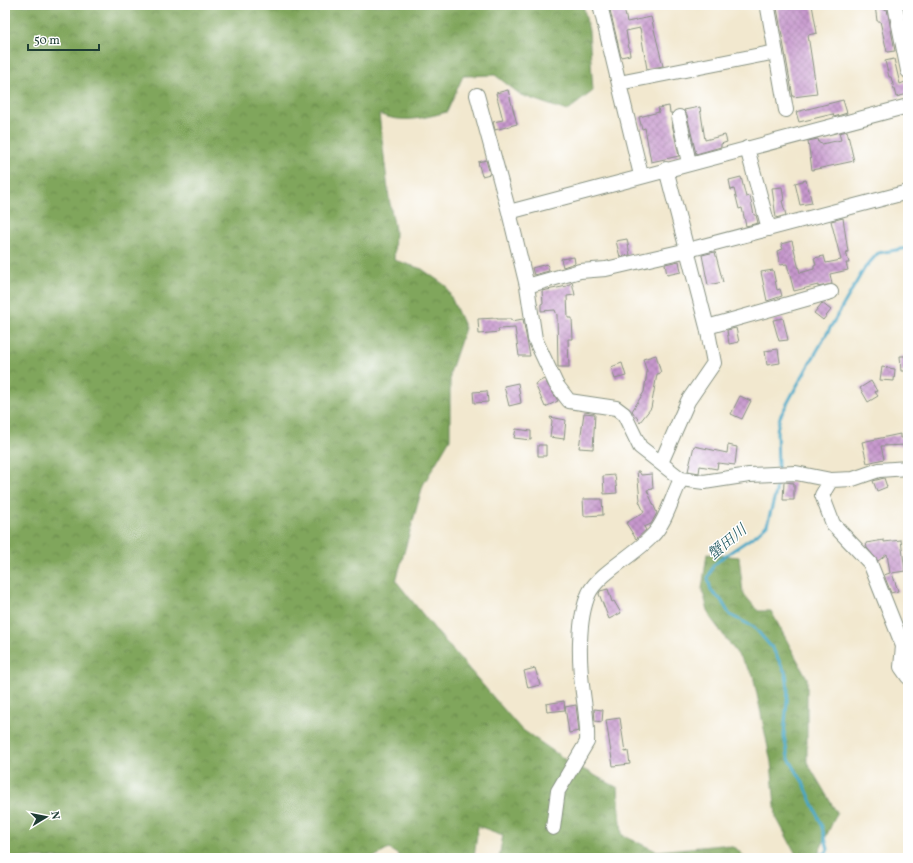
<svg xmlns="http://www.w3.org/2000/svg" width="913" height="863" font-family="Vollkorn,'Noto Serif JP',serif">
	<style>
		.forest { fill: url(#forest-crowns); stroke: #507248 }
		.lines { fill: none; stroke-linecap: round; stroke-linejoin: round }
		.stream { stroke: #47a7c6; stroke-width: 3 }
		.building { fill: url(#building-cross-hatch) }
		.minor-casing { stroke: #889282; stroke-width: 16 }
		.minor { stroke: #fff; stroke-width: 14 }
		.labels { text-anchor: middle; stroke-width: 3; stroke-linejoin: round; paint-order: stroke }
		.water-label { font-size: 15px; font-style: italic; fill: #2d6267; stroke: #fff }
	</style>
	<defs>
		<pattern id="forest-crowns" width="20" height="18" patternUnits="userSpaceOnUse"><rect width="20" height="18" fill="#80a65c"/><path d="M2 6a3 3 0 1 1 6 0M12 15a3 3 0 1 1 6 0" fill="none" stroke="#68884d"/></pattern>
		<pattern id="building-cross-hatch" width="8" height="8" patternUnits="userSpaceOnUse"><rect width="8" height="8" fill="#c798cd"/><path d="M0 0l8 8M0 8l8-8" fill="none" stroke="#a17da7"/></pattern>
	</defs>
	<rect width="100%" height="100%" fill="#fff"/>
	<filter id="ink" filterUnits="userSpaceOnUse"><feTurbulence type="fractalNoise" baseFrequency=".025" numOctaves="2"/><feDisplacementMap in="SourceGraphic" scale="8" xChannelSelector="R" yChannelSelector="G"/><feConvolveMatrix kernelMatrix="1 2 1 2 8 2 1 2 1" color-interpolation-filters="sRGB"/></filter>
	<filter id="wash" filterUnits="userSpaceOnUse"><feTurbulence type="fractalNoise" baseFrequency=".012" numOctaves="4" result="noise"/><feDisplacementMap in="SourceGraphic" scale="16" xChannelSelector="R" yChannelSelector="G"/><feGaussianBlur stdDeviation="0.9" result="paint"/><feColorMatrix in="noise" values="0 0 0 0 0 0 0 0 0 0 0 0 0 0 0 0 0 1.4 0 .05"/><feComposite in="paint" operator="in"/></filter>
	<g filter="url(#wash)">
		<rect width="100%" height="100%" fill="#f2e8cf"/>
		<path class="forest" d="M5,5H583L589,31L593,91L567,111L521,95L495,75L463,76L447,112C423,118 403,124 379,114L389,198L395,230L394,260L422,269L446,286L465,328L450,373V439L423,485L396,581L438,633L520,728L566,760L618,788L622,835L656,851L722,845L736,848L745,858H499L503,835L478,826L474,858H400V856L389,849L372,858H5Z
			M707,554L739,557L743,593L758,611H771L807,678V762L837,813L816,858H798L776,817L771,762L753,675L710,617L702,589Z"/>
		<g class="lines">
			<path class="stream" d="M778,469L777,430L780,417L795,389L864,269L878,253L908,248
				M777,477L776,492L767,525L756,535L723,557L713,566L708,578L711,591L721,600L730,615L754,627L773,649L786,674L788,689L784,736L788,757L804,784L816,811L821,824L828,849L826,853L810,858"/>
		</g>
		<g id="blocks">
			<path class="building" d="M790,5H794V7L812,5L817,33L808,35L817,94L793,97L777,8Z
				M875,5H883L884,10L887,9L895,51L887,52L880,21H877Z
				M624,8L627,22L651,17L663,66L647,69L640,28L626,31L630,55L621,57L610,10Z
				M894,59L900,84L905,82L908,92V94L896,97L891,77H889L885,61Z
				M508,90L517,124L495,130L493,122L503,120L496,93Z
				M843,100L847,113L834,117L833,114L799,122L796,112Z
				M669,106L670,113H672L671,119L679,156L651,162L645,128L642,129L639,117L659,112L658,108Z
				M700,107L705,140L725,135L727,142L721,144V147L696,154L687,115L684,110Z
				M847,131L854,161L812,170L808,141L818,139L819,143L822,144L841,140L839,133Z
				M486,160L490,174L482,176L478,162Z
				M741,177L746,197L750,196L754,215H756L758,223L746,226L742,208L739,209L734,189L731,190L729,180Z
				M806,180L812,203L800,205L795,183Z
				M782,187L784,200L782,201L786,215L776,218L772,188Z
				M843,218L848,252H846L849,263H846L848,270L830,274L832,284L818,287V285L794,291L787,264L780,265L777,251L783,249L781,244L792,241L800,273L814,269V266L816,265L814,258L824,256L826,263L841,260L831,221Z
				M627,239L630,255L620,257L616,241Z
				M715,252L723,282L708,285L702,255Z
				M574,257L575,263L563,267L561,259Z
				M679,261L681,272L667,275L665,264Z
				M547,264L549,271L534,275L532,268Z
				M773,270L777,290L780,289L782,296L767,301L761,272Z
				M572,282L575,295L567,296L568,318H572L573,339H568L569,367H558L557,315L555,310L541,311V304L543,303L542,291L567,286Z
				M822,303L831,310L823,320L814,313Z
				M497,318V319H511L512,321L523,319L530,356H519L515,328L498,329L499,332L479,334L478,319Z
				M783,318L788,340L779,341L773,320Z
				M736,328L739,342L729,344L727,330Z
				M778,349L780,363L767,365L765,351Z
				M656,355L661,373L657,374L651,408L640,422L632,411L644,392L647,372L643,359Z
				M900,356H908V371H901Z
				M622,363L626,376L615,379L611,367Z
				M882,367L895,369L894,381L880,380Z
				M544,379L558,401L545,407L535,384Z
				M871,381L877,391L875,392L878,396L868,402L860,388Z
				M518,383L521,403L509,406L504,386Z
				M487,391L488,402L474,403L473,392Z
				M740,396L751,401L742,419L731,414Z
				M584,413L595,414L593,449L579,448Z
				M550,417L566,420L564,439L550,437L552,421Z
				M516,429L531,431V440L514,438Z
				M900,434V438L908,437V445L881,446L884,459L867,463L862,442Z
				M538,445H546V456H538Z
				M728,445L737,447L735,465L718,463L717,469L700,466L699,473L688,471L694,446L727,453Z
				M637,471H639L641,475L652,474L653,489L647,490L657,513L651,524L644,527L646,530L636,539L626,523L644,512L639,501L640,500Z
				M615,475L617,493L604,494L603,476Z
				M884,478L887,487L877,491L873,481Z
				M784,482L794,483V500H783Z
				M583,499H602L603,515L584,516Z
				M884,540V542L901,540L905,571L892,573L898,591L891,593L884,575L890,573L887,554L878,561L867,548L866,543Z
				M608,589L612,602L614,601L621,613L609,619L599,594L600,591Z
				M535,668L540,685L528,688L524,671Z
				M564,701L565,710L547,712L546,704Z
				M576,705L579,731L569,733L565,707Z
				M594,709L603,710L602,722L595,721Z
				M620,718L625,752L628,751L630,764L613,766L606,720Z"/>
		</g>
	</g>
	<g filter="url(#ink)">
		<use href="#blocks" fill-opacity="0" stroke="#889282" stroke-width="1"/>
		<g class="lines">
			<defs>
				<path id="minor" d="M600,5L641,175
					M895,5L908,71
					M768,8L786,110
					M619,83L776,52
					M477,95L509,212L527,286L535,339L556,384L569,401L616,408L624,414L640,447L681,479
					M679,117L689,163
					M747,148L769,229
					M509,212L908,106
					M527,286L580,271L606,269L688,250L908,192
					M707,327L831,292
					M661,463L688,401L714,363L707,327L666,169
					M831,480L822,495L833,524L870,563L903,646L901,667L908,677
					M553,828L558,791L587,742C588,725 585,709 583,693C579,664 577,620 589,593C599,573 636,554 652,536C666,522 672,497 681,479L704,482L749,475L796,473L831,480L853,479L879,470L908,468"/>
			</defs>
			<use href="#minor" class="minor-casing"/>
			<use href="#minor" class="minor"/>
		</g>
	</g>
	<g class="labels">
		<g class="water-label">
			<text transform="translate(727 542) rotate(-40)" y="5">蟹田川</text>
		</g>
	</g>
	<rect width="913" height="863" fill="none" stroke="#fff" stroke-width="20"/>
	<g transform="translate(46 817) rotate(80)" stroke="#ffffff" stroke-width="3" paint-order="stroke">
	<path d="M0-3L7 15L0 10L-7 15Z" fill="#1f3d34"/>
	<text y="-6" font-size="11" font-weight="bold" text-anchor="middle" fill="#1f3d34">N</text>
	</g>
	<path d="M28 44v6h71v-6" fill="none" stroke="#1f3d34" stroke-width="2"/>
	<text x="34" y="44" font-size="12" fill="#1f3d34" stroke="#ffffff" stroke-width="3" paint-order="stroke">50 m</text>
</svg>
